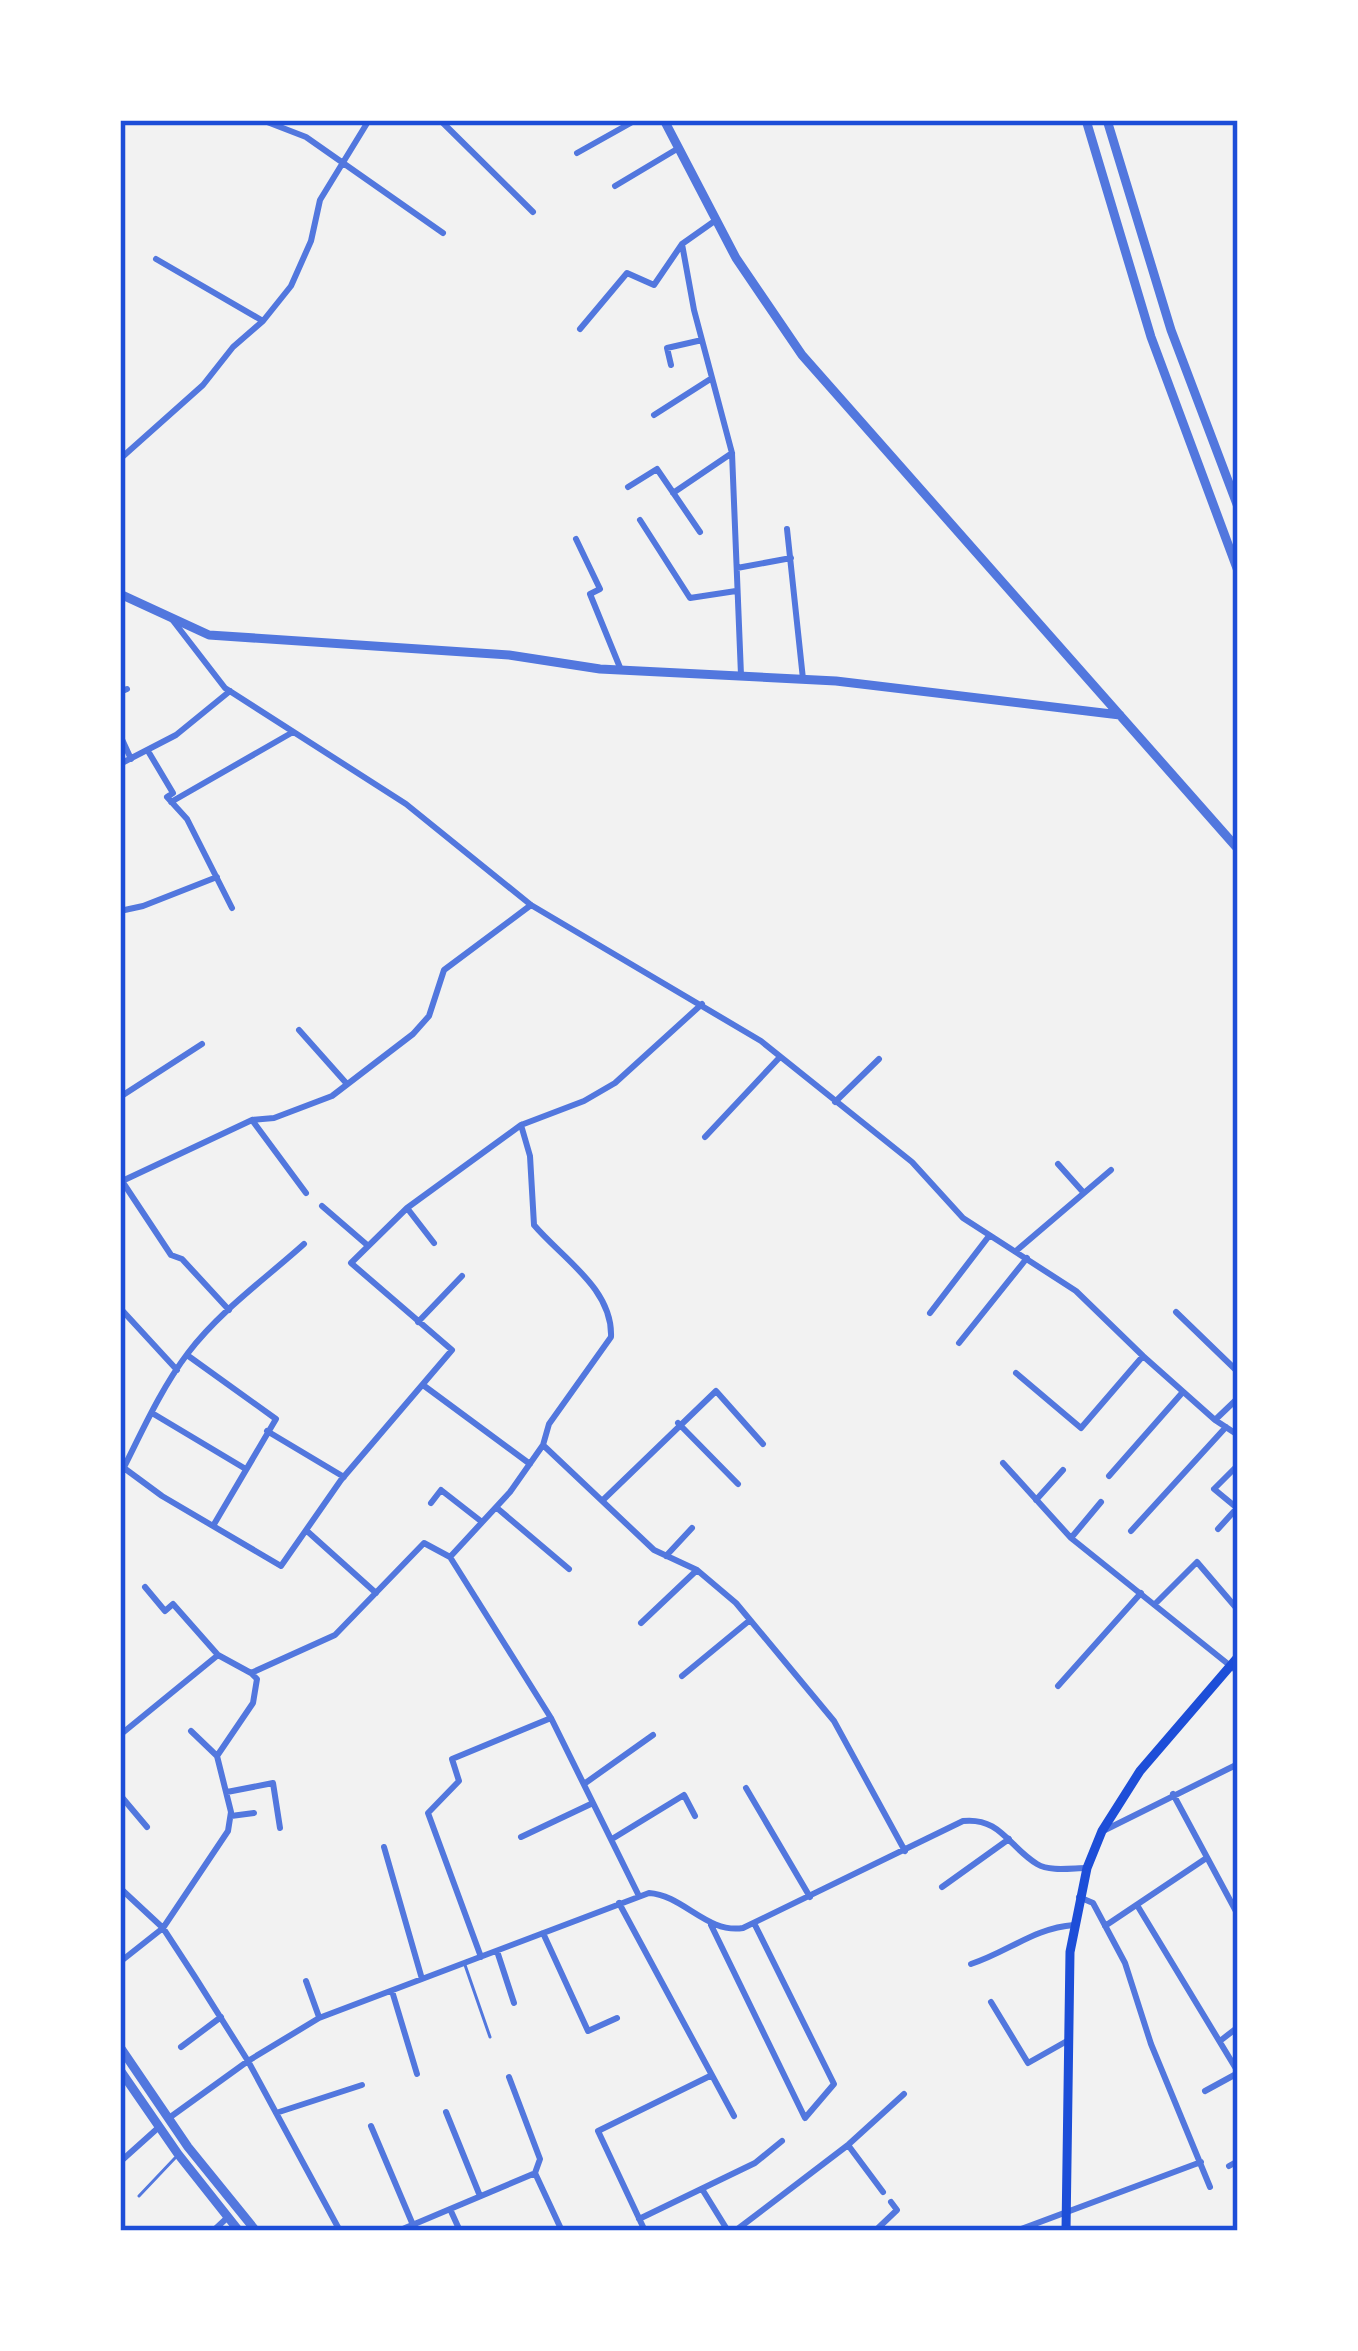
<svg xmlns="http://www.w3.org/2000/svg" width="1358" height="2351" font-family="Cabin,sans-serif">
	<style>
		.lines { fill: none; stroke-linecap: round; stroke-linejoin: round }
		.service { stroke: #5277de; stroke-width: 3 }
		.minor { stroke: #5277de; stroke-width: 6 }
		.tertiary { stroke: #5277de; stroke-width: 9 }
		.secondary { stroke: #1d4ed8; stroke-width: 9 }
		.neatline { fill: none; stroke: #1d4ed8; stroke-width: 4.5 }
	</style>
	<rect width="100%" height="100%" fill="#f2f2f2"/>
	<g class="lines">
		<path class="service" d="M465,1965L490,2037
			M139,2196L175,2158"/>
		<path class="minor" d="M262,120L306,137L443,233
			M440,120L533,212
			M577,153L636,120
			M615,186L677,149
			M682,244L694,310L732,453L741,675
			M156,259L263,321
			M580,329L627,273L654,285L682,244L716,220
			M671,365L667,348L702,340
			M654,415L712,378
			M120,459L203,385L233,347L263,321L291,286L311,241L320,200L369,120
			M628,487L657,469L700,532
			M673,493L732,453
			M640,520L690,598L736,591
			M787,529L803,679
			M576,539L600,589L590,594L621,670
			M737,568L791,558
			M171,618L225,688L406,804L531,905L761,1041L912,1162L963,1218L1076,1291L1143,1356L1215,1420L1238,1435
			M120,692L127,689
			M120,735L131,759
			M148,751L173,793L167,797L187,819L232,908
			M120,764L176,735L230,691
			M171,802L293,732
			M120,911L143,906L217,877
			M299,1030L347,1084
			M120,1097L202,1044
			M835,1102L879,1059
			M252,1120L306,1193
			M705,1137L780,1057
			M1058,1164L1083,1192
			M122,1181L171,1255L182,1259L229,1310
			M120,1182L252,1120L274,1118L332,1096L413,1034L429,1016L444,970L531,905
			M322,1206L366,1244
			M407,1208L434,1243
			M1016,1251L1111,1170
			M120,1308L177,1370
			M1176,1312L1238,1372
			M930,1313L989,1236
			M418,1322L462,1276
			M959,1343L1027,1258
			M187,1355L276,1419L213,1526
			M1016,1373L1081,1428L1143,1356
			M423,1385L530,1464
			M152,1413L244,1468
			M1215,1420L1238,1398
			M678,1423L738,1484
			M267,1431L344,1477
			M543,1445L654,1550L697,1570L736,1603L834,1721L905,1851
			M1003,1463L1071,1538L1238,1672
			M124,1468L162,1496L281,1566L341,1480L452,1350L351,1263L407,1208L521,1125
			M120,1475C141,1434 160,1390 188,1353C220,1311 265,1279 304,1244
			M1109,1476L1182,1393
			M1036,1500L1063,1470
			M602,1501L716,1391L763,1444
			M431,1503L441,1490L482,1522
			M497,1508L569,1569
			M1218,1529L1237,1508L1214,1489L1238,1465
			M307,1531L376,1593
			M1131,1531L1226,1427
			M1071,1538L1101,1502
			M666,1556L692,1528
			M450,1557L551,1718L639,1896
			M1155,1604L1197,1562L1238,1610
			M641,1623L697,1570
			M218,1655L251,1673
			M251,1673L335,1635L424,1543L450,1557L510,1492L543,1445L549,1424L611,1337C613,1289 562,1258 534,1225L530,1156L521,1125L584,1101L615,1083L702,1004
			M682,1676L750,1620
			M1058,1686L1141,1593
			M191,1731L217,1756
			M120,1735L218,1655L173,1604L165,1611L145,1587
			M584,1784L653,1735
			M746,1788L810,1897
			M227,1792L273,1783L280,1828
			M1173,1794L1238,1915
			M120,1795L147,1827
			M231,1816L254,1813
			M1105,1830L1238,1764
			M521,1837L593,1803
			M612,1839L684,1795L695,1816
			M384,1847L422,1979
			M942,1887L1009,1839
			M120,1888L163,1928L195,1977L248,2061L340,2231
			M1079,1897L1093,1903L1125,1963L1151,2044L1210,2187
			M619,1903L734,2116
			M1137,1905L1238,2072
			M711,1925L805,2118L834,2084L755,1925
			M1105,1926L1205,1859
			M543,1933L588,2031L617,2018
			M497,1951L514,2003
			M481,1957L428,1813L459,1781L452,1759L551,1718
			M120,1962L163,1928L228,1831L231,1812L217,1756L253,1703L257,1679L252,1674
			M971,1964C1008,1952 1034,1928 1074,1925
			M306,1981L319,2017
			M392,1991L417,2074
			M991,2002L1028,2063L1067,2041
			M1220,2041L1238,2027
			M181,2047L221,2017
			M509,2077L540,2159L535,2173L562,2231
			M1205,2091L1238,2073
			M446,2112L480,2196
			M276,2113L362,2085
			M169,2118L248,2061L319,2018L649,1893C683,1895 707,1934 743,1928L963,1821C1000,1817 1009,1847 1037,1864C1050,1872 1072,1868 1087,1868
			M371,2126L413,2225
			M849,2144L904,2094
			M120,2162L159,2127
			M1229,2166L1238,2161
			M702,2189L728,2231
			M450,2209L460,2231
			M639,2219L755,2163L782,2141
			M213,2231L228,2217
			M398,2231L533,2174
			M645,2231L598,2131L712,2075
			M735,2231L848,2145L883,2192
			M875,2231L897,2210L891,2202
			M1016,2231L1201,2162"/>
		<path class="tertiary" d="M664,120L736,258L802,355L1238,849
			M1086,120L1151,337L1238,571
			M1107,120L1171,330L1238,507
			M120,594L209,635L509,655L600,669L836,681L1120,715
			M120,2047L188,2147L256,2231
			M120,2070L178,2154L239,2231"/>
		<path class="secondary" d="M1066,2231L1070,1952L1087,1868L1102,1831L1140,1771L1238,1657"/>
	</g>
	<rect width="1358" height="2351" fill="none" stroke="#ffffff" stroke-width="246"/>
	<rect x="123" y="123" width="1112" height="2105" class="neatline"/>
</svg>
